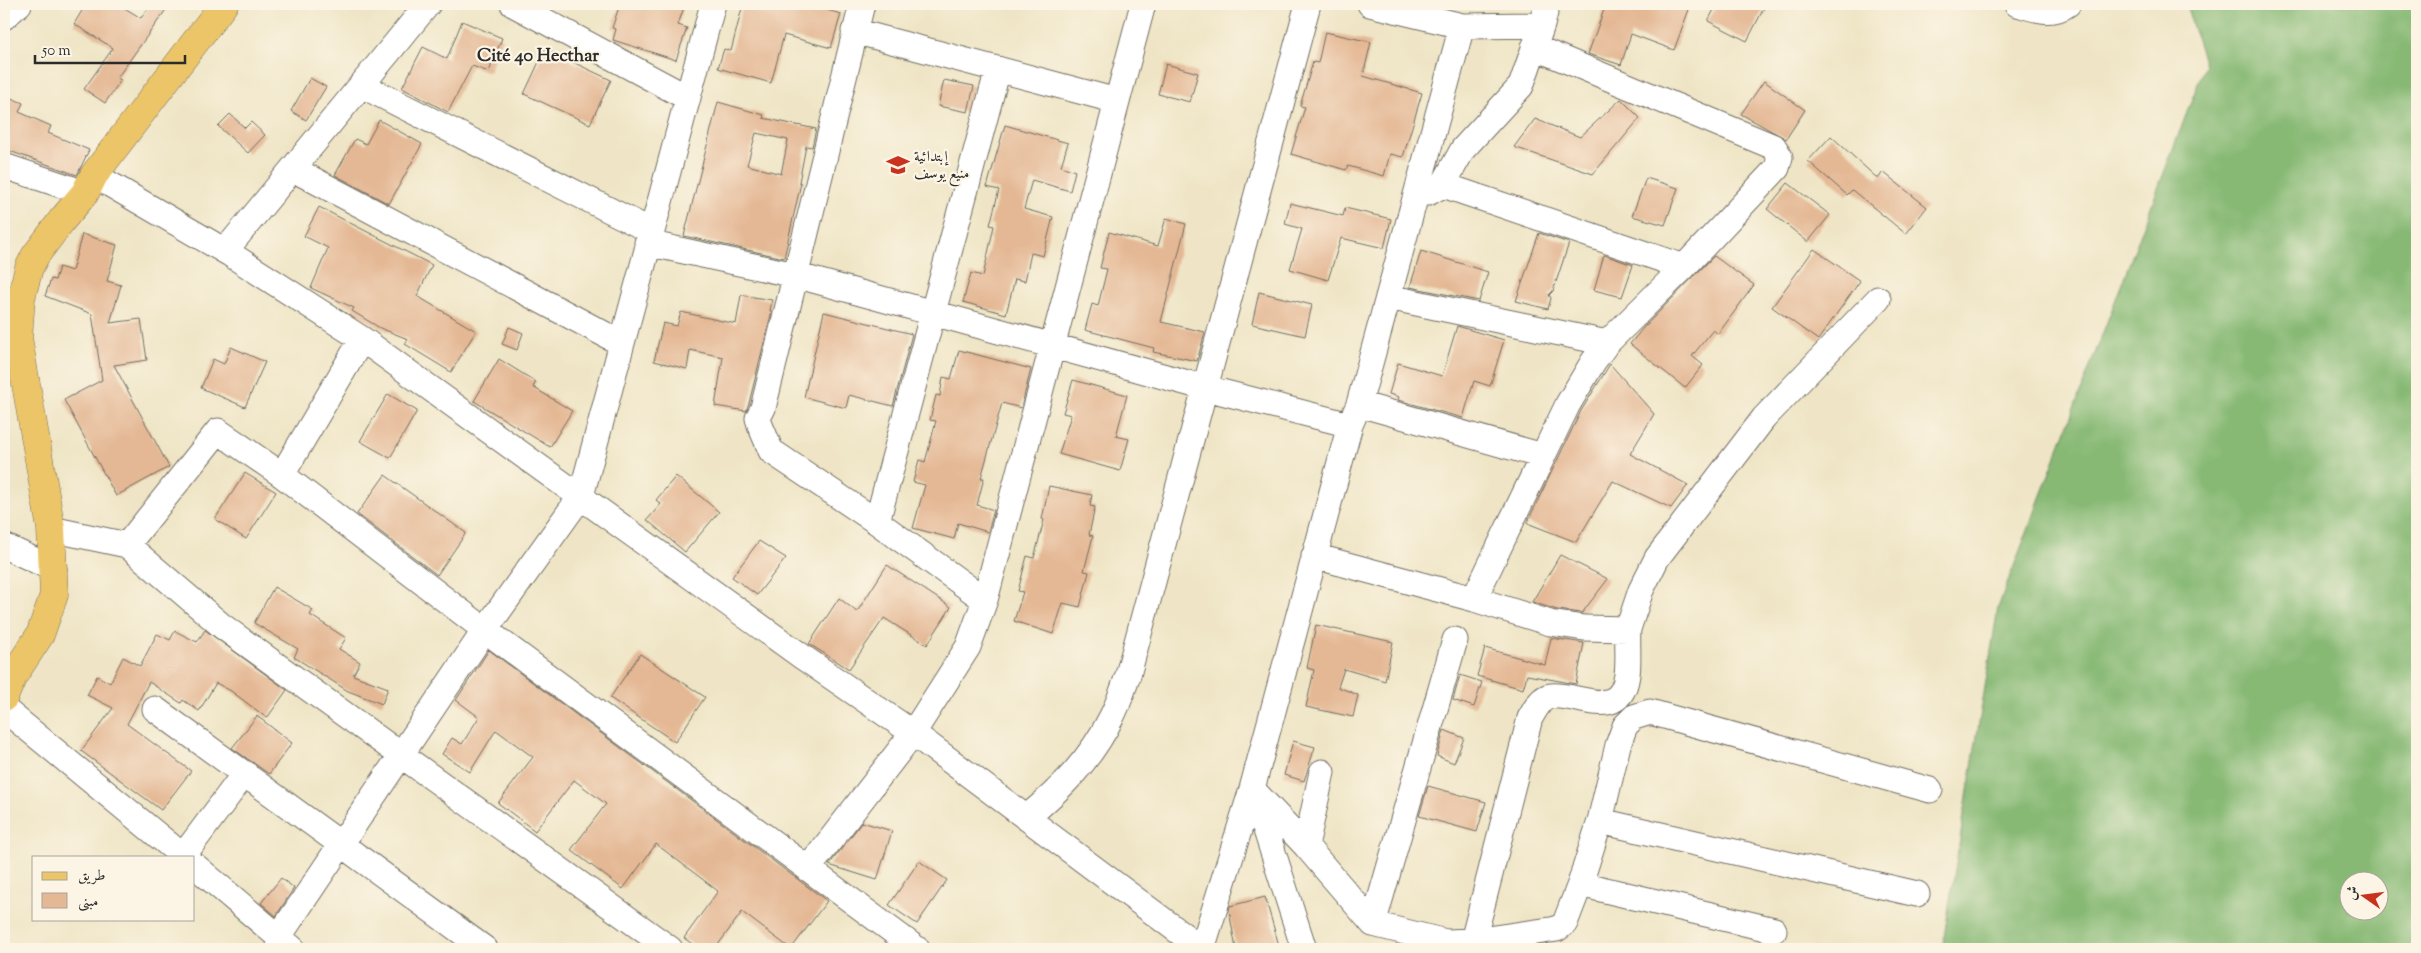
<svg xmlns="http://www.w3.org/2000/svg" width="2421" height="953" font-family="'Sorts Mill Goudy',Amiri,serif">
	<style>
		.forest { fill: #87b974; stroke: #597250; fill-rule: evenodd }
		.building { fill: #e4b894; fill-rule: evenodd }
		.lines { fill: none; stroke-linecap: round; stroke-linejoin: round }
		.minor-casing { stroke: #706c61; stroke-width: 27 }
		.major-casing { stroke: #706c61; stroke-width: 29 }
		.minor { stroke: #fff; stroke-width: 25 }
		.major { stroke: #edc569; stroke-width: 28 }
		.labels { text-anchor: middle; stroke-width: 4.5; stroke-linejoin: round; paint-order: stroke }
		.poi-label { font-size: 15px; fill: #2b2b2b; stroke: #fcf5e5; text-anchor: start }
		.quarter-label { font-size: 18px; font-weight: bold; fill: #2b2b2b; stroke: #fcf5e5 }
	</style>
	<rect width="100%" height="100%" fill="#fcf5e5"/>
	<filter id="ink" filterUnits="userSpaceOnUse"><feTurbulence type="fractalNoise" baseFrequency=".02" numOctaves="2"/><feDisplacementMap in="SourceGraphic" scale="10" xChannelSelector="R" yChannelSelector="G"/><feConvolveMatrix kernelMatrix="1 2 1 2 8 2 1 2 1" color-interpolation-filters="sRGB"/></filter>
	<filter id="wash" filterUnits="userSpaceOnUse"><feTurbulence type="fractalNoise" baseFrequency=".0096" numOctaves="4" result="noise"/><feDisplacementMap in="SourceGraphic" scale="20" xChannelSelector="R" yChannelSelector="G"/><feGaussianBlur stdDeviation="1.12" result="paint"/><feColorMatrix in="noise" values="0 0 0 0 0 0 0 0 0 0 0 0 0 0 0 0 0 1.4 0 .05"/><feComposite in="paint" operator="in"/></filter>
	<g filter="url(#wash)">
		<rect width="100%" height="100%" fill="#efe5c6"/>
		<path class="forest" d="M2192,4H2417V949H1942L1998,608L2205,65L2187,8ZM2348,880H2378V910H2348Z"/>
		<g id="blocks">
			<path class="building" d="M86,4H118L141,18L152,4H170L117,78L121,80L105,103L84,89L113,48L74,24Z
				M620,4L638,8L639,4H685L678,25L687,28L676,60L613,40L616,29L612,28Z
				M743,4H806L841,14L831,48L784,35L771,83L718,68L724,49L731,51Z
				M1606,4H1691L1674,50L1631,34L1621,65L1588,54Z
				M1717,4H1766L1747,41L1708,21Z
				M462,21L502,38L489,72L472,66L448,112L402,88L423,47L447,59Z
				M1325,32L1371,42L1363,76L1422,93L1403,157L1390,154L1384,176L1348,166L1346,170L1291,154L1305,107L1300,106L1313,62L1318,63Z
				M545,49L611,80L590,124L524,94Z
				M1166,64L1198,73L1190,102L1158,94Z
				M310,78L326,87L306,120L291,111Z
				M944,80L974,86L968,112L938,106Z
				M1764,81L1805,110L1786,139L1741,114Z
				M9,97L23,103L19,112L51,126L48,133L89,150L77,175L4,149V105Z
				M1621,99L1640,118L1593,174L1514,147L1535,119L1580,137Z
				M718,102L764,115L763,118L816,129L812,147L806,146L799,182L801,183L784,258L684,236ZM756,133L788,140L781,174L747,165Z
				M230,114L245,128L251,122L265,135L248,153L218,126Z
				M379,120L422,144L389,204L335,175L355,139L366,144Z
				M1005,125L1068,143L1061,166L1075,171L1070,191L1032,180L1024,209L1053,217L1043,256L1031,253L1025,281L1015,279L1006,314L963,302L971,273L983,276L994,226L990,225L999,190L987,187Z
				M1831,136L1878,179L1883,172L1927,207L1906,234L1852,190L1847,195L1808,161Z
				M1646,178L1678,188L1665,225L1632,216Z
				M1788,183L1830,215L1808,242L1767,209Z
				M1290,203L1343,216L1345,208L1391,219L1384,248L1341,238L1328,280L1290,269L1302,229L1285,224Z
				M319,207L432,265L417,296L476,331L451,372L405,344L408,339L380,328L352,311L354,308L311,288L328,248L304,236Z
				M1166,218L1186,224L1161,322L1205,332L1197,361L1153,352L1154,348L1085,330L1092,304L1098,306L1107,269L1100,268L1109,232L1158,246Z
				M1539,233L1569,243L1553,291L1549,295L1551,298L1548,309L1516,301Z
				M82,234L117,245L107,281L121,285L110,323L141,319L147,360L114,365L169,467L116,496L64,400L102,380L92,314L45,296L51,279L55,280L59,267L72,271Z
				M1814,249L1860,281L1818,340L1772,307Z
				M1421,251L1488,272L1479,301L1410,287Z
				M1604,255L1633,265L1622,297L1594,290Z
				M1714,256L1754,285L1718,334L1713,330L1692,356L1703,365L1685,388L1630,344L1643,328Z
				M1259,292L1312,305L1305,336L1252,324Z
				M741,295L772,300L770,311H772L749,403L746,411L715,406L723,357L690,350L687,369L654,361L663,323L677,326L681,312L736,324Z
				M824,312L912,334L893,406L849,395L846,408L804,397Z
				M1457,326L1504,340L1490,386L1474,381L1463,418L1398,400L1399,397L1389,394L1398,363L1442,376Z
				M509,327L523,333L517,350L502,344Z
				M231,347L265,362L245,407L201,388L213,359L224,364Z
				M959,350L1031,369L1021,408L1002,403L981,478H984L977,505L994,510L988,532L958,523L954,539L913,528L925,485L913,482L919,460L925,462L936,421L930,420L936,395L940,396L943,377L951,379Z
				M499,359L536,382L533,387L572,411L550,447L474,401Z
				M1610,364L1654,414L1630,454L1688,485L1671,508L1613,481L1576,542L1527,523L1581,411Z
				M1073,380L1127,395L1116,436L1129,439L1120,471L1059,454L1071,415L1063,413Z
				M388,394L417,411L390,458L360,441Z
				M245,473L276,492L246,539L215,519Z
				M385,475L466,533L437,575L357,514Z
				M676,476L719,512L685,552L647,520L661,504L656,500Z
				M1049,486L1092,495L1090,506L1095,507L1089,535L1093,536L1084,571L1089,572L1080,607L1063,603L1053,634L1014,621L1023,592L1018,591L1027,556L1034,558L1044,520L1042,519Z
				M759,541L786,558L757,595L732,577Z
				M1560,555L1608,579L1582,613L1557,610L1532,602Z
				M887,565L951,607L927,645L884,618L849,669L809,644L839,598L857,612Z
				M274,587L313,610L310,615L346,638L339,649L360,662L353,675L388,688L382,704L348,691L294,657L298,649L254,623Z
				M1316,625L1393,642L1385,681L1344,669L1338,687L1358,695L1353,717L1306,707L1314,670L1307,668Z
				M205,630L287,690L267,718L231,691L216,683L199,711L183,700L181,703L149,682L127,724L191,771L161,810L81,751L113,708L87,695L97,676L110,683L123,657L140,666L157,634L170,640L175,631L197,642Z
				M1551,638L1584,643L1576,684L1527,675L1523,689L1477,676L1485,648L1545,665Z
				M489,650L827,901L791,949L742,912L715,949H699L684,938L718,891L656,844L623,889L571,850L606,804L574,780L535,831L498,803L533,757L496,730L470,772L442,754L452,738L462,744L479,717L456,700Z
				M640,654L705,697L675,742L610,698Z
				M1460,675L1482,682L1474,707L1453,700Z
				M257,716L292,743L269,774L232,748Z
				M1444,730L1464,738L1454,763L1437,756Z
				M1293,741L1315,747L1304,781L1284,775Z
				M1428,786L1486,802L1477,832L1419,816Z
				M862,822L892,831L877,880L829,865Z
				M919,861L947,880L917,924L889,905Z
				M281,878L294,888L276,916L261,903Z
				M1265,897L1280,949H1236L1229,911L1230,906Z"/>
		</g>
	</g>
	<g filter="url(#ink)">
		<use href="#blocks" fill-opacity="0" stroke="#706c61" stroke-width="1"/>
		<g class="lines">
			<defs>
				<path id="minor" d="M513,4L688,98
					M862,4L763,408L758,418L760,425L771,451L877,522L985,600
					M1370,4L1462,26L1542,25L1547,4
					M2017,4C2036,9 2051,16 2068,4
					M4,17L19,4
					M854,31L1117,101
					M361,85L651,231
					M4,166L85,193
					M293,169L621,343
					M94,175L230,254L362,339L804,658L913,733L1202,949
					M1443,185L1684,267
					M1428,193L1443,185L1463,149L1521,86L1542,25
					M647,243L795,275L1206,388L1350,425
					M225,251L428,4
					M1388,297L1607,343
					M1359,404L1543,456
					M282,475L362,339
					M877,522L998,69
					M51,529L127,545L222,626L670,949
					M127,545L218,431L282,475L485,630L917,949
					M4,546L54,569
					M1314,556L1474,599L1550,623L1584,628L1628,629L1641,590L1657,558L1764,418L1878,299
					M1474,599L1568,404L1593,362L1607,343L1684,267L1777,168L1780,157L1774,147L1534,47
					M4,709L184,857
					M155,709L485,949
					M1252,789L1306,846L1373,924L1446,942L1473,941L1530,718C1535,710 1540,698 1550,696C1577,692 1620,724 1627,675C1629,660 1627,644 1628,629
					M1255,796L1304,949
					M1026,818C1061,789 1091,759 1111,718C1118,705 1123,690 1128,675L1308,4
					M1600,821L1917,894
					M1306,846L1322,772
					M183,856L245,773
					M194,865L293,949
					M808,869L913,733L968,647L985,600L1143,4
					M1580,884L1774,930
					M1373,924L1455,640
					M278,938L485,630L581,496L713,4
					M1473,941L1557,929L1565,923L1580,884L1600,821L1618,745L1625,726L1634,717L1650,712L1930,790
					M1202,949L1252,789L1350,425L1359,404L1462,26"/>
				<path id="major" d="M4,697L13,676L40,635L54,595L51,529L18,338L21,298L29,268L35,256L62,220L85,193L94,175L224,4"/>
			</defs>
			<use href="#minor" class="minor-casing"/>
			<use href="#major" class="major-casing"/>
			<use href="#minor" class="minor"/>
			<use href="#major" class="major"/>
		</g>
	</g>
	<defs>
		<symbol id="school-bare" viewBox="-9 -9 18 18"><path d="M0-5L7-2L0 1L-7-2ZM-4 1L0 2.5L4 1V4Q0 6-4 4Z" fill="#c8321e" stroke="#fcf5e5" stroke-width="2.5" paint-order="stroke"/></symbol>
	</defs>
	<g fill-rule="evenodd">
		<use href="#school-bare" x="882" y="149" width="32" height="32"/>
	</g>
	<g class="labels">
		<g class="poi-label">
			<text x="914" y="161">إبتدائية<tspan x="914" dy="17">منيع يوسف</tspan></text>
		</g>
		<g class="quarter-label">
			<text x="538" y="61">Cité 40 Hecthar</text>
		</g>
	</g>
	<rect width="2421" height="953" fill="none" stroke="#fcf5e5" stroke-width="20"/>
	<rect x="32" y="856" width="162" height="65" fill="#fcf5e5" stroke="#a8a49b"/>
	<rect x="42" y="872" width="25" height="8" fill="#edc569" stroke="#a8a49b"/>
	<text x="78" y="880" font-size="15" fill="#2b2b2b">طريق</text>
	<rect x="42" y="893" width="25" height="15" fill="#e4b894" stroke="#a8a49b"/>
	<text x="78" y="906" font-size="15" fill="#2b2b2b">مبنى</text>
	<g transform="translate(2364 896) rotate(284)"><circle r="24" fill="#fcf5e5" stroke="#a8a49b"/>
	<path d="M0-4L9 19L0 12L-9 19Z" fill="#c8321e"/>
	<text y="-8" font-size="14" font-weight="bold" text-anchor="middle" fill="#2b2b2b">ش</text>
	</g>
	<path d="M35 55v8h150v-8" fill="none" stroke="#2b2b2b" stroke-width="2.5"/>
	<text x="42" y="55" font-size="15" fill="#2b2b2b" stroke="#fcf5e5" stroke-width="4" paint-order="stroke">50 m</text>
</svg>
